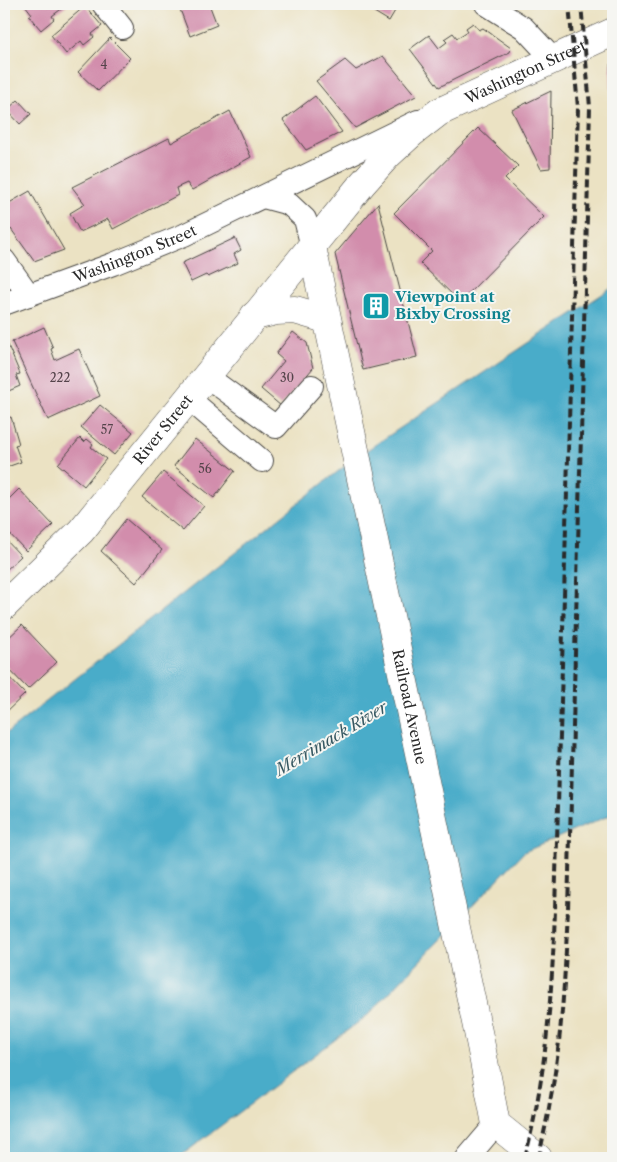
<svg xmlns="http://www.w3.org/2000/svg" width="617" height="1162" font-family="'Libre Caslon Text',serif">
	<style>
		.water { fill: #4aacc9; stroke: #3a6c7a }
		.building { fill: #d28dac }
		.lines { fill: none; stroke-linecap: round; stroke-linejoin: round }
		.minor-casing { stroke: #484642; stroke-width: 24 }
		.major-casing { stroke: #484642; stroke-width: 29 }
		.minor { stroke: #fff; stroke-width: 22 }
		.major { stroke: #fff; stroke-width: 28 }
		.rail { stroke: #2b2b2b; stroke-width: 4; stroke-dasharray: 8 4; stroke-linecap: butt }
		.labels { text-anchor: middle; stroke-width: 4; stroke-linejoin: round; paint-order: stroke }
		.number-label { font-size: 12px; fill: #55444b }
		.street-label { font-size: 15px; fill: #2b2b2b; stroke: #f6f6f2 }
		.culture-label { font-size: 15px; font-weight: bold; fill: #0d838f; stroke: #f6f6f2; text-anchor: start }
		.water-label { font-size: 16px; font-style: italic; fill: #365862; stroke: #f6f6f2 }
	</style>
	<rect width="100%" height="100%" fill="#f6f6f2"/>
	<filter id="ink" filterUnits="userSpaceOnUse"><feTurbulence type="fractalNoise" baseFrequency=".02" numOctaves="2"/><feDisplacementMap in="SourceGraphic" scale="10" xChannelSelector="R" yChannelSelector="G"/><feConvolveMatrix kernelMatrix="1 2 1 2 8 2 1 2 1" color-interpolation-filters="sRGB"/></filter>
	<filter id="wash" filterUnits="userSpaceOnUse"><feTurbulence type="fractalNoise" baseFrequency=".0096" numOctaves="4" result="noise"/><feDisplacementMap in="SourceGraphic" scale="20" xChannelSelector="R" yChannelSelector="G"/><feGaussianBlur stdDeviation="1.12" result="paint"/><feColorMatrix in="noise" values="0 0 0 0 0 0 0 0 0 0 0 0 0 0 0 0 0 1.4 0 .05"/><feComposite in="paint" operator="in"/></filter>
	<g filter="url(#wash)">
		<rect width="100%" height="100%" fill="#ebe2c3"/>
		<path class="water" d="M613,287V814L524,852L368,1015L178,1158H4V735L355,458Z"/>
		<g id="blocks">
			<path class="building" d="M26,4H68L52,16L54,19L41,30L29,16L32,14L25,5Z
				M178,4H209L217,25L190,36Z
				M361,4H399L389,21Z
				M85,6L102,26L92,34L94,37L84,45L81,41L66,54L51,35Z
				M473,23L479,30L483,28L511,48L510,52L439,87L410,49L429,35L439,48L447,42L444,39L453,33L457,38L468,31L466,28Z
				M110,38L130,58L98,91L78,72Z
				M383,56L416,96L355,128L316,81L345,60L356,70Z
				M613,62V115H612L610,64Z
				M551,91L550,168L541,169L512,110Z
				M315,96L342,132L306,150L283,120Z
				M18,100L31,114L20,124L7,110Z
				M230,111L251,157L192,190L187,183L176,188L178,195L113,229L108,219L80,232L70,213L85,204L72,187L169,138L171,143Z
				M478,128L518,166L505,179L544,217L460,302L420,263L432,251L394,213Z
				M30,191L64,250L34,261L11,229L6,233L4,231V206Z
				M378,203L417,357L363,370L335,254Z
				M235,238L241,250L234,254L238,263L208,277L206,275L191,282L182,263Z
				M44,327L53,348L51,349L55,360L79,349L100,396L48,420L12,342Z
				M293,332L307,343L313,368L281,406L261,389L284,361L276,354Z
				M7,343L20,374L16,375L20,386L4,393V344Z
				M100,405L133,432L114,455L81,427Z
				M11,417L19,444L15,445L21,462L4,468V419Z
				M80,438L84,442L87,439L93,444L91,447L106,459L84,486L58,464Z
				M195,439L235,471L214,498L174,466Z
				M163,472L204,506L183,531L142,497Z
				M19,489L53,525L26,551L4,528V504Z
				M126,519L162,550L136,583L101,551Z
				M4,538L21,556L4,572Z
				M22,625L57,662L28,689L4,664V642Z
				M4,672L25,694L4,714Z"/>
		</g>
	</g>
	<g filter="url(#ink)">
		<use href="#blocks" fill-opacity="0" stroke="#484642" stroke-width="1"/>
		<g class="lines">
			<defs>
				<g id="minor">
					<path d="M103,4L122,28"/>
					<path d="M486,4L524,28L553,59"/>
					<path d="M263,197L289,204L305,219L312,247"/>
					<path d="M4,260L29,295"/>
					<path id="s1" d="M4,304L113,264L184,235L418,121"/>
					<path d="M206,376L276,427L312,386"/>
					<path d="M188,398L262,461"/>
					<path d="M467,1158L496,1124"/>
				</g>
				<g id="major">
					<path id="s2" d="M312,247L481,1046L496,1124L538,1158"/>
					<path d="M254,316L276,311L295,310L326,319"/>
					<path id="s3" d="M4,606L81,531L362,184L388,155L412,133L439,112L613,32"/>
				</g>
			</defs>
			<use href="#minor" class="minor-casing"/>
			<use href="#major" class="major-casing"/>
			<use href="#minor" class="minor"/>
			<use href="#major" class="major"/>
			<path class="rail" d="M525,1158C546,1077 552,994 555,910L578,108L569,4
				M539,1158C542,1140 547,1121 550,1102C562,1039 565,973 568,909L590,107L581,4"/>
		</g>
	</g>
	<defs>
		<symbol id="building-square" viewBox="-11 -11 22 22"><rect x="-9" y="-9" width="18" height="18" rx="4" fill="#0f9aa8" stroke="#f6f6f2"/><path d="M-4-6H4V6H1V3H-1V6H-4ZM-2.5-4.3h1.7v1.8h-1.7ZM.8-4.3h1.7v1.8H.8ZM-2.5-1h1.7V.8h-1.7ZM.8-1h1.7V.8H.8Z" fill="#fff"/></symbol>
	</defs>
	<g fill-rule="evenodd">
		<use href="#building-square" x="360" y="290" width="32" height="32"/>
	</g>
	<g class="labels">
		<g class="number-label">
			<text x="104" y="69">4</text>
			<text x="60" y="382">222</text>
			<text x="287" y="382">30</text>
			<text x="107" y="434">57</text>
			<text x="205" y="473">56</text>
		</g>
		<g class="street-label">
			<text dy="5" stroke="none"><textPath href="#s3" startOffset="755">Washington Street</textPath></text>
			<text dy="5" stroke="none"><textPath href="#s1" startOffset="140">Washington Street</textPath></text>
			<text dy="5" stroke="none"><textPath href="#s3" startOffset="238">River Street</textPath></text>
			<text dy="5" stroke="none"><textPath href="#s2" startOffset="470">Railroad Avenue</textPath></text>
		</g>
		<g class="culture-label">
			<text x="395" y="302">Viewpoint at<tspan x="395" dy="17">Bixby Crossing</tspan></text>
		</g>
		<g class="water-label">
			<text transform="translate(331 738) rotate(-31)" y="6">Merrimack River</text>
		</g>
	</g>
	<rect width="617" height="1162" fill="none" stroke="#f6f6f2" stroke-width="20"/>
</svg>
